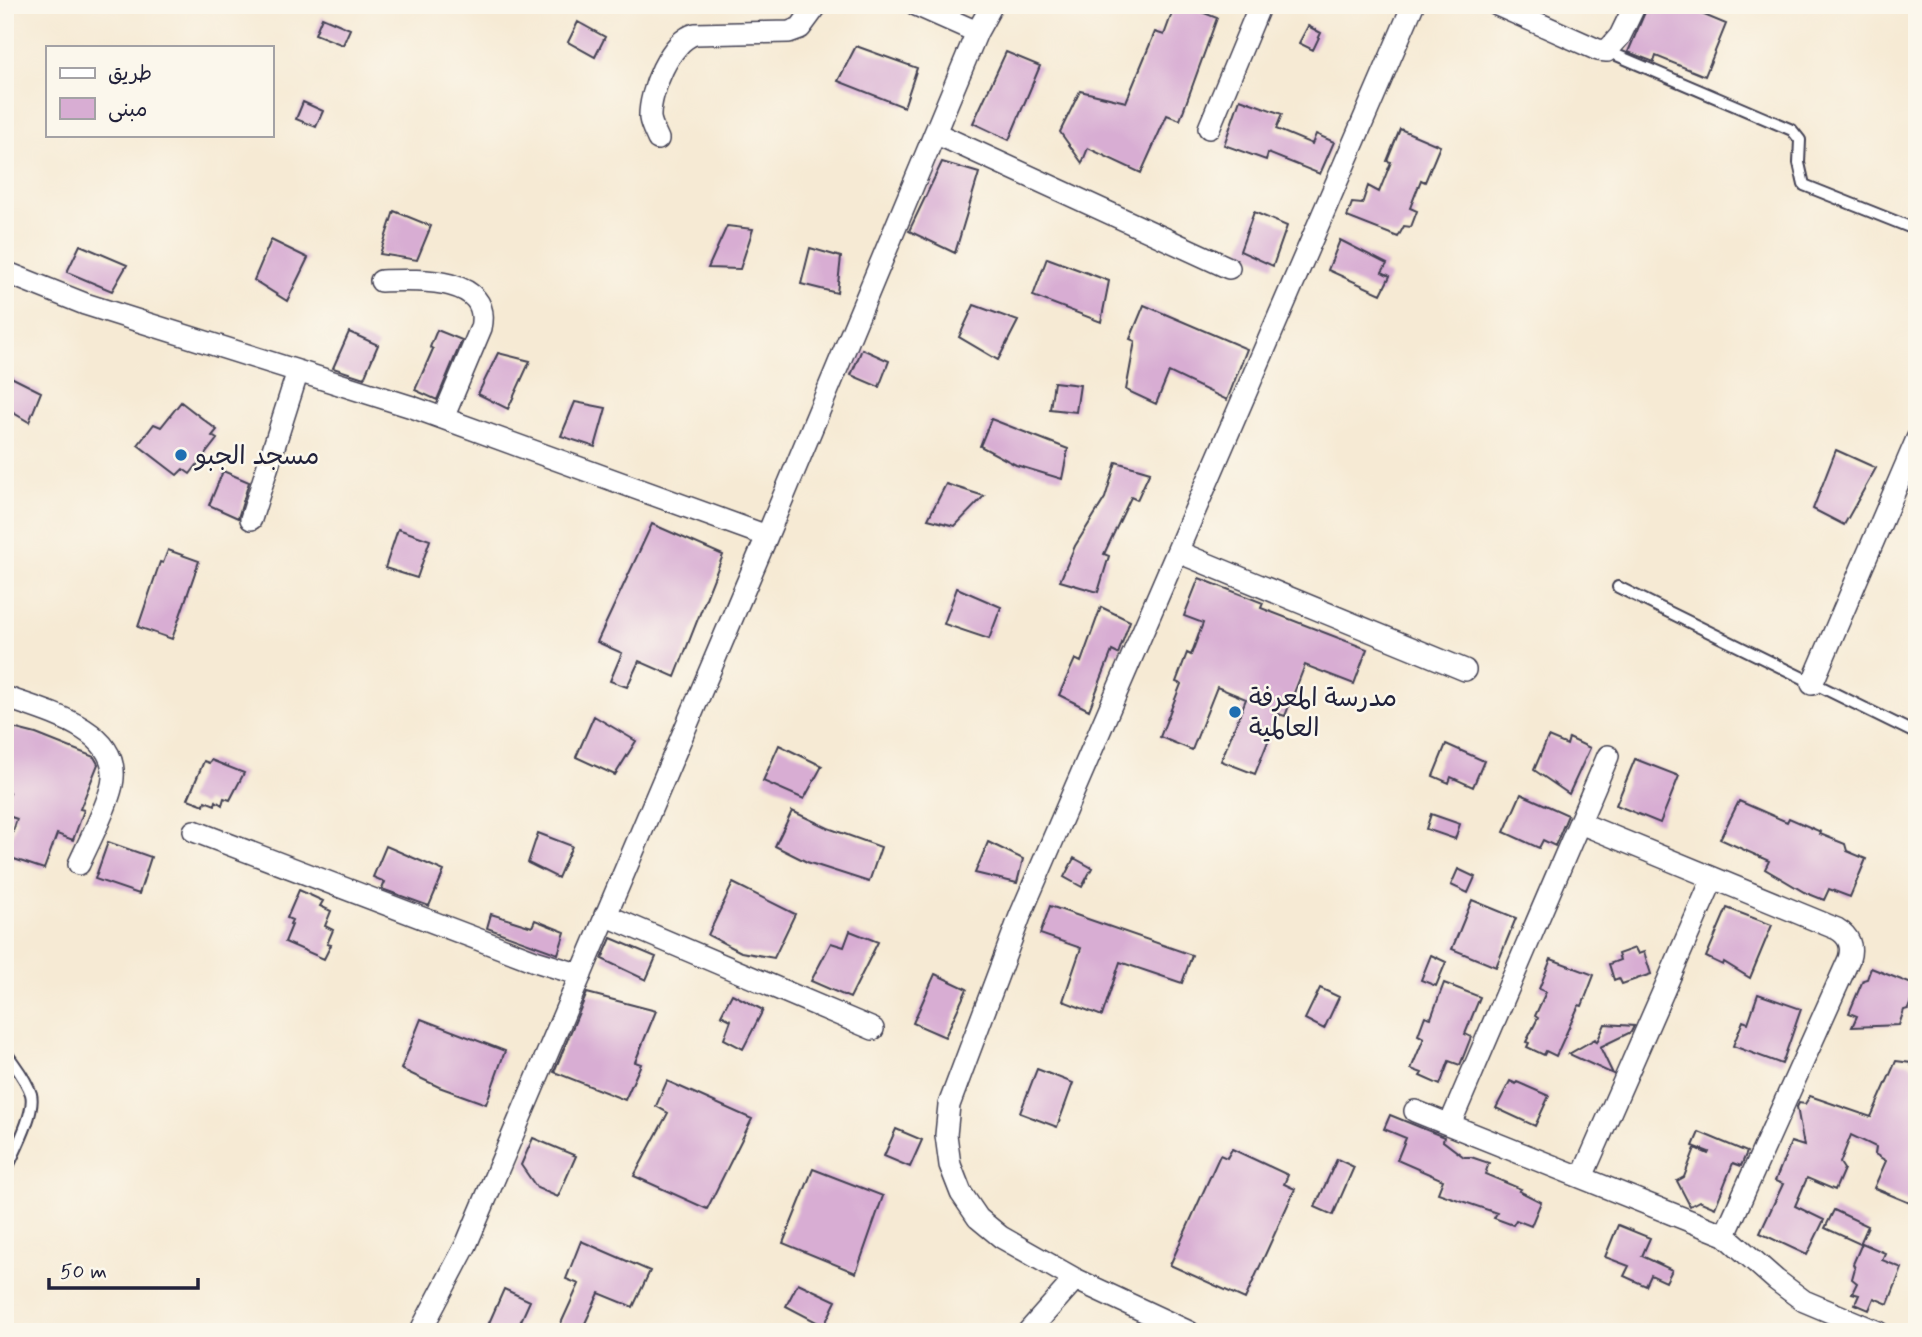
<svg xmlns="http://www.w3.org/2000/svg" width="1922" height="1337" font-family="Mynerve,'Playpen Sans Arabic',sans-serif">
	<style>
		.building { fill: #d8add3 }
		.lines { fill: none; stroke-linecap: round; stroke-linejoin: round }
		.lane-casing { stroke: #424052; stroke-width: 14 }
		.street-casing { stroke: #424052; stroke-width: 24 }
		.lane { stroke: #fff; stroke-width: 10 }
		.street { stroke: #fff; stroke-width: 21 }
		.poi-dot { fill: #1f6fb2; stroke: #fbf7ec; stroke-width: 2.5 }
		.labels { text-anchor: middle; stroke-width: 5; stroke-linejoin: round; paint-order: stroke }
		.poi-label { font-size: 26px; fill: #22223b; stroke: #fbf7ec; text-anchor: start }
	</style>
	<rect width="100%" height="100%" fill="#fbf7ec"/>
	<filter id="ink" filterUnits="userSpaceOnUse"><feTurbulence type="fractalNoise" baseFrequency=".0143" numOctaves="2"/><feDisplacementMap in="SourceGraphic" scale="14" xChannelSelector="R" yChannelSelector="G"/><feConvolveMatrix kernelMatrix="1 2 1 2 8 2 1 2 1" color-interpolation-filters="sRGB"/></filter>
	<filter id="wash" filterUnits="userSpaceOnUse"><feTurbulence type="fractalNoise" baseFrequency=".00686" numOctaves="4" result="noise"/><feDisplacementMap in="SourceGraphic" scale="28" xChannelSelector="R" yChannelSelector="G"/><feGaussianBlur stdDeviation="1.57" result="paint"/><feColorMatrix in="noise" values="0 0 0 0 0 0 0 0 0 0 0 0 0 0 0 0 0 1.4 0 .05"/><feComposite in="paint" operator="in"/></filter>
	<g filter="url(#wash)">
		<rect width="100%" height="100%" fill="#f6ead4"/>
		<g id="blocks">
			<path class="building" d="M1175,5H1184L1217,18L1180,120L1167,115L1141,173L1088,148L1082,163L1060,132L1080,91L1126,102L1155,32L1164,35Z
				M1648,5H1680L1726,24L1705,76L1656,56L1654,62L1628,52Z
				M322,17L350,29L343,45L315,34Z
				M578,22L605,37L595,57L568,42Z
				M1308,26L1321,33L1313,50L1299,43Z
				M856,46L917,68L904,107L838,81Z
				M1006,52L1040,66L1009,140L973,123Z
				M1240,99L1282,114L1276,129L1312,144L1316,134L1334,142L1320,174L1268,153L1266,160L1224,145Z
				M303,102L323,111L316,127L296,119Z
				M1400,129L1440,146L1425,182L1421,180L1410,208L1417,211L1411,227L1404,226L1398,237L1347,217L1352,203L1362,204L1368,186L1379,192L1391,162L1387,161Z
				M942,162L979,173L955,253L909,231Z
				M394,211L431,226L417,260L380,254Z
				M1254,212L1287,226L1273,266L1240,251Z
				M727,226L753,229L740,269L708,268Z
				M271,240L308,258L287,301L254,280Z
				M1340,240L1387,264L1382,272L1390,276L1381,294L1328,270Z
				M80,245L127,265L112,291L67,272Z
				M810,248L841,257L837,293L801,284Z
				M1047,258L1109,281L1101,322L1033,296Z
				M974,305L1018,321L998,360L959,337Z
				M1144,305L1247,349L1227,400L1169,372L1156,404L1126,390L1135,341L1130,339Z
				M437,330L462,340L437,400L415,390L433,349L430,347Z
				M349,332L378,345L364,378L333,368Z
				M862,349L889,361L879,387L851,375Z
				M498,353L530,361L508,409L478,394Z
				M5,374L41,392L29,422L5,408Z
				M1054,382L1080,385L1076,412L1050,409Z
				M181,402L217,430L212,436L217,439L190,474L183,469L177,475L138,445L154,424L161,427Z
				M575,402L606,408L595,447L561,436Z
				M991,419L1068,449L1062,479L1016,465L980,446Z
				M1836,450L1876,468L1844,525L1813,509Z
				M1116,462L1150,472L1137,500L1131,497L1104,554L1109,556L1098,592L1060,581L1075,546L1105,498Z
				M223,471L249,482L238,518L209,505Z
				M946,484L984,496L955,526L928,519Z
				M652,524L723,555L675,677L639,661L627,687L610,681L622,653L597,642Z
				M398,529L430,540L417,578L385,568Z
				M168,550L199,561L172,639L138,627L160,562L163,563Z
				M1199,578L1263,603L1261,608L1367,649L1354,684L1305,665L1285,716L1279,714L1255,774L1221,761L1246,699L1217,687L1192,750L1160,737L1181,684L1176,682L1187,653L1191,655L1203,623L1184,616Z
				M957,588L1001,607L989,639L944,624Z
				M1101,607L1130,621L1118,654L1112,651L1089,710L1059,695L1075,659L1081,662Z
				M594,716L636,741L615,775L576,757Z
				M5,726L36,734L94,757L98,764L80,809L84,810L73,840L57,834L44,869L5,856L17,819L5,815V806L10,793L5,792Z
				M1548,737L1567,745L1569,738L1590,748L1569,794L1534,770Z
				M1446,744L1484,761L1473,787L1451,777L1449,783L1433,776Z
				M779,745L822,766L804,799L763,781Z
				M1635,759L1679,776L1660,823L1616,805Z
				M211,760L244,773L230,800L224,798L222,805L216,801L215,805L205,801L204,805L188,799L204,761L209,763Z
				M1521,794L1568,815L1555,846L1543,840L1539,848L1504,832Z
				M1739,801L1787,822L1789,818L1821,832L1820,834L1845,844L1847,851L1866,859L1850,897L1829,889L1824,900L1804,892L1765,869L1769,861L1720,839Z
				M792,811L828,828L881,847L869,882L807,862L775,846Z
				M1431,814L1460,824L1455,839L1426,829Z
				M538,833L572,846L558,878L528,863Z
				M108,842L151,857L139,894L95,879Z
				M988,842L1023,859L1017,883L975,873Z
				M386,846L444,871L429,906L382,889L385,882L373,877Z
				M1074,858L1092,868L1082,887L1064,877Z
				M1458,869L1475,877L1468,893L1451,885Z
				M733,883L795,914L774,958L741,952L708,935Z
				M299,890L323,901L320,906L331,911L325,926L333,930L327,944L331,945L324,959L285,942L292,925L290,924L292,920L287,918Z
				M1472,900L1516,918L1496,967L1452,949Z
				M1050,906L1192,955L1182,983L1120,962L1102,1016L1063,1001L1081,948L1040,934Z
				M1727,908L1772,925L1750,978L1724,962L1723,965L1706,957Z
				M491,914L532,927L535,920L565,932L558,954L487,928Z
				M850,931L878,942L850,998L811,981L831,943L844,947Z
				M611,938L656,957L646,980L602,959Z
				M1635,948L1638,954L1644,952L1651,974L1622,984L1619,978L1614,980L1609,964L1620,960L1618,954Z
				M1431,955L1446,962L1436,986L1421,980Z
				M1551,959L1594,975L1582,1006L1579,1005L1556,1056L1546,1051L1544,1055L1527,1047L1529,1043L1526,1042L1538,1018L1535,1016L1546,992L1539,989Z
				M1871,968L1917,986L1908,1009L1904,1010L1899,1025L1852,1027L1857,1016L1849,1013L1863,980L1867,979Z
				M935,974L967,989L945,1037L913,1023Z
				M1444,983L1480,997L1465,1034L1471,1037L1460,1065L1449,1061L1440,1085L1420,1076L1422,1073L1411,1069L1424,1038L1418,1035L1425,1016L1431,1018Z
				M1320,988L1339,997L1324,1029L1305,1019Z
				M587,993L656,1011L635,1062L641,1064L625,1100L554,1072Z
				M732,994L763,1010L743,1049L724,1039L731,1020L721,1015Z
				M1758,994L1801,1009L1782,1064L1733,1046L1743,1021L1748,1023Z
				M421,1019L505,1051L486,1104L439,1087L401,1069Z
				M1605,1024L1634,1026L1631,1032L1600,1047L1613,1074L1569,1054L1595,1039L1597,1042Z
				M1896,1061L1911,1063V1065L1917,1068V1206L1874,1188L1886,1161L1875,1154L1876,1147L1851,1135L1840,1163L1844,1169L1835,1190L1807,1178L1795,1206L1824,1220L1807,1255L1760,1233L1783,1184L1775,1181L1791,1142L1804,1146L1797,1107L1799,1103L1805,1104L1810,1096L1871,1117Z
				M1037,1069L1073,1083L1057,1127L1020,1113Z
				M667,1081L752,1119L707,1209L634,1176L668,1113L656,1106Z
				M1510,1081L1516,1084L1517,1082L1549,1096L1535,1126L1496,1108Z
				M1390,1115L1444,1137L1443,1141L1464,1157H1471L1489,1163L1485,1174L1521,1189L1519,1191L1541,1202L1531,1226L1516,1220L1513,1225L1494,1218L1497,1213L1438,1193L1443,1180L1397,1160L1406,1138L1384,1129Z
				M896,1129L922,1140L910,1167L884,1156Z
				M1699,1132L1747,1152L1741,1166L1733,1163L1715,1208L1699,1201L1690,1206L1677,1181L1684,1177L1695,1148L1708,1154L1709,1152L1693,1146Z
				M533,1138L576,1156L558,1197L537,1188L521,1165Z
				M1232,1149L1288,1175L1284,1184L1295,1189L1245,1299L1170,1265L1220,1155L1227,1158Z
				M1337,1159L1354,1167L1333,1215L1315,1207Z
				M813,1169L883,1196L856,1273L783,1243Z
				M1834,1210L1868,1226L1860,1244L1825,1228Z
				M1618,1225L1650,1238L1642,1256L1672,1270L1666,1282L1651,1275L1646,1286L1624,1276L1629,1266L1605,1257Z
				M581,1241L650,1271L633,1307L599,1293L581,1332H557L579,1284L566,1279Z
				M1862,1243L1885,1253L1882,1260L1902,1268L1888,1304L1874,1298L1869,1310L1855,1304L1859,1295L1852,1293L1857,1283L1852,1279L1855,1268L1853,1264Z
				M798,1283L836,1301L824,1326L786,1306Z
				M504,1289L530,1301L516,1332H485Z"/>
		</g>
	</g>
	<g filter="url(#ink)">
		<use href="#blocks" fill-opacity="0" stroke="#424052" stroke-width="2"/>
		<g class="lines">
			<defs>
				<path id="lane" d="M1607,51L1792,130L1800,140L1799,163L1804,185L1917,230
					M1618,587L1917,734
					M5,1051C14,1065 26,1078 31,1094C36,1113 13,1154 5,1173"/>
				<path id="street" d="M916,5L977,32
					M1497,5L1598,50L1607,51L1620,36L1635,5
					M1209,128L1260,5
					M935,133L1229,268
					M658,139C655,132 651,125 650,118C649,92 670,41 695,34L789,32L800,28L817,5
					M5,272L85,304L412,407L767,536
					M381,281C413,280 493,275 481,328L443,418
					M251,519L298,371
					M1178,552L1465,670
					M1812,684L1917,439
					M5,697C43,711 117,728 113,778C112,798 88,844 79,864
					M1580,823L1837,929C1849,936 1853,946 1849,959L1725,1235
					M194,831L535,961L581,975
					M605,915L873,1029
					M1415,1111L1725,1235L1776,1280L1804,1301L1878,1332
					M1450,1124L1608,756
					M1582,1177L1713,878
					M420,1332L466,1245L767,536L977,32L992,5
					M1028,1332L1075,1279
					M1189,1332L1075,1279L1001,1237L978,1218L961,1193L950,1165L946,1135L949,1105L1020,916L1413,5"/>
			</defs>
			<use href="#lane" class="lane-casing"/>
			<use href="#street" class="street-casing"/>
			<use href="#lane" class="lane"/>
			<use href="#street" class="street"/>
		</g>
	</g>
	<g class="poi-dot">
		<circle cx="181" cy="455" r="7"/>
		<circle cx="1235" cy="712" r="7"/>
	</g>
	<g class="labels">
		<g class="poi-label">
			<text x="195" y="464">مسجد الجبو</text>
			<text x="1249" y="706">مدرسة المعرفة<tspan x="1249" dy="30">العالمية</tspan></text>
		</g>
	</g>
	<rect width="1922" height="1337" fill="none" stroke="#fbf7ec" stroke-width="28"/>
	<rect x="46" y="46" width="228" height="91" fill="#fbf7ec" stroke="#a4a2a5" stroke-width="2"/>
	<rect x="60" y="68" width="35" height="10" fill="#ffffff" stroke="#a4a2a5" stroke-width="2"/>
	<text x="108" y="80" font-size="21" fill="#22223b">طريق</text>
	<rect x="60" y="98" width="35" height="21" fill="#d8add3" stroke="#a4a2a5" stroke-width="2"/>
	<text x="108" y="116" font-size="21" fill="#22223b">مبنى</text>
	<path d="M49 1278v10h149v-10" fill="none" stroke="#22223b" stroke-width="3.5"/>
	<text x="60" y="1278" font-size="21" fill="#22223b" stroke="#fbf7ec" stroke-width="5" paint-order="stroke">50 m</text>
</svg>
